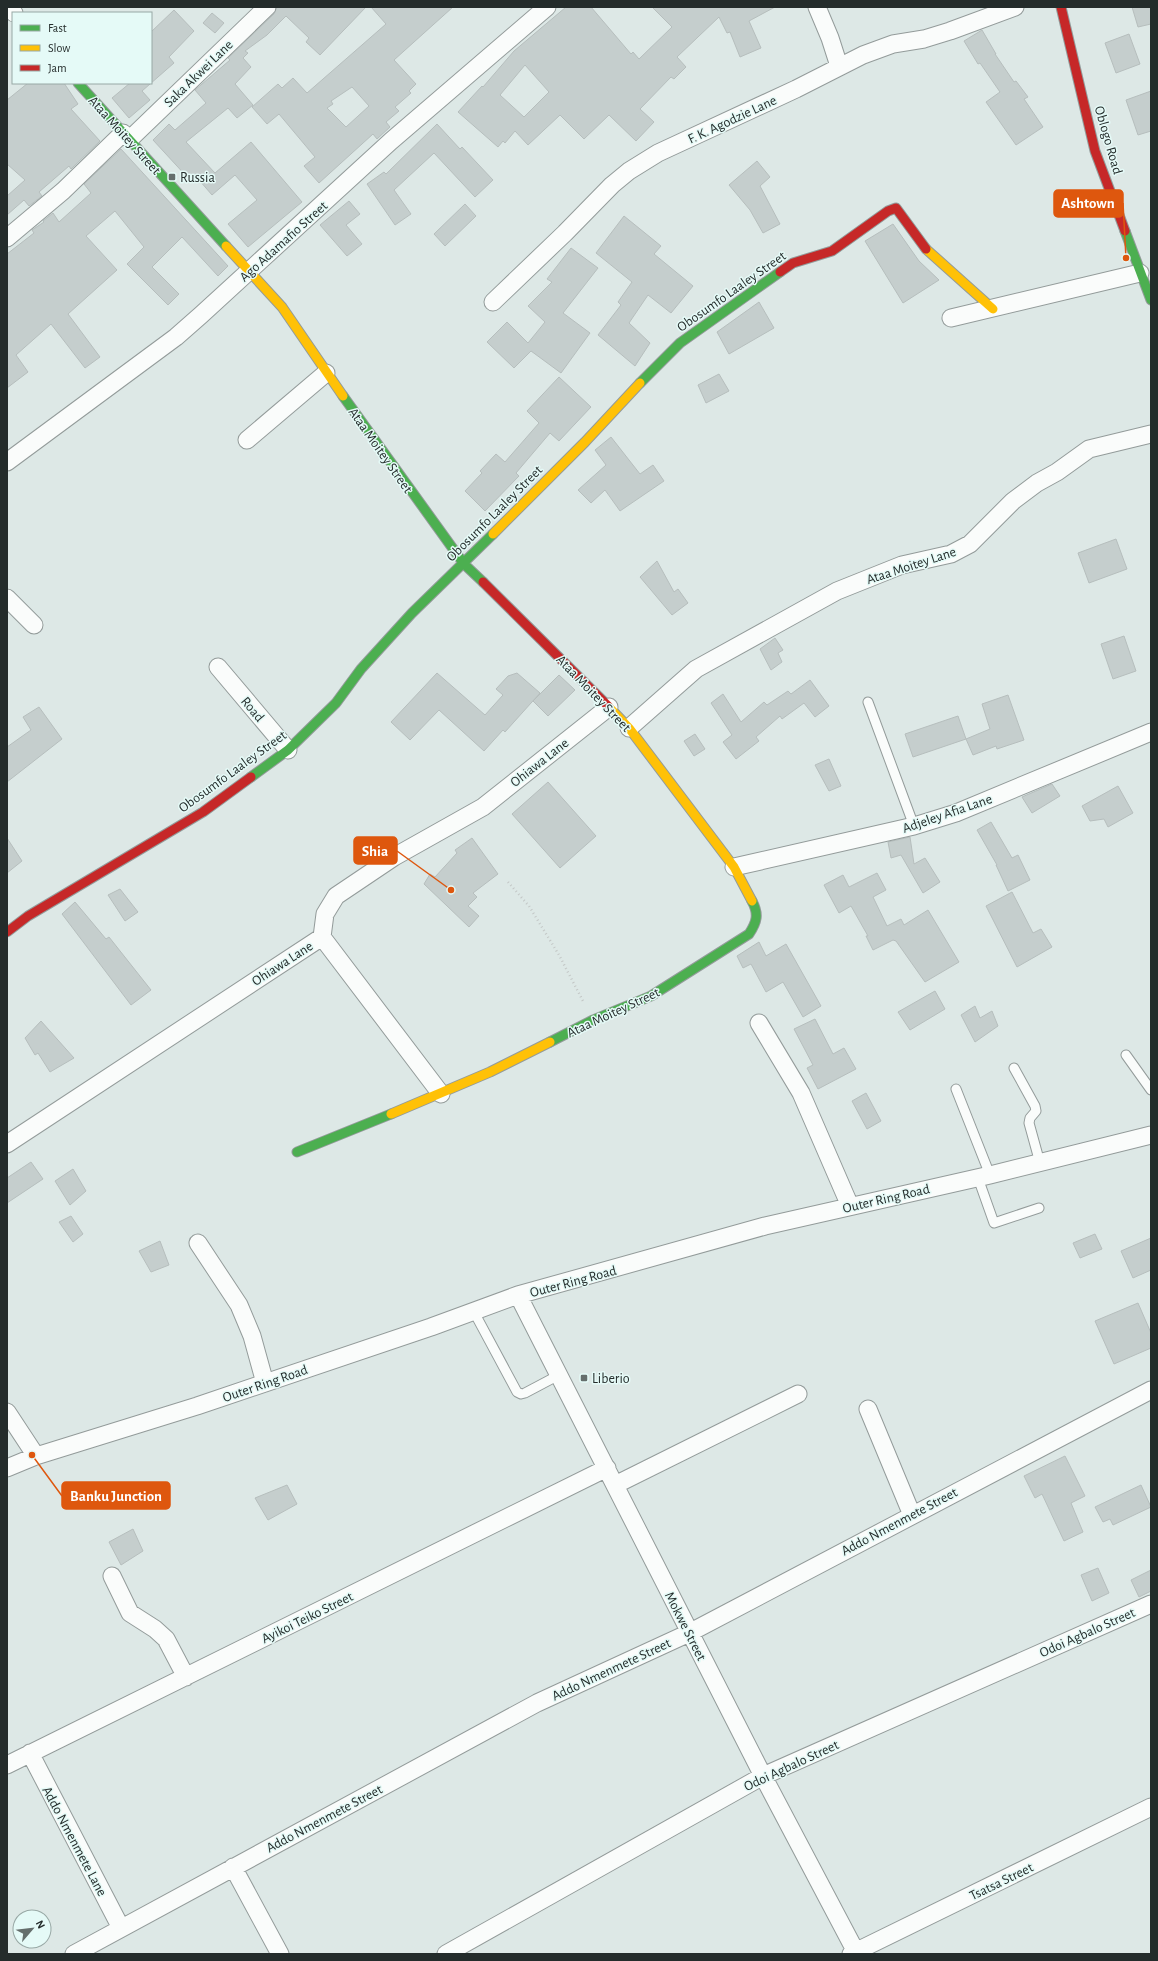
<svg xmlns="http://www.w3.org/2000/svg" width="1158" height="1961" font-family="'Alegreya Sans',sans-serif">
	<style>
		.building { fill: #c5cecd; stroke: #b6bebd; fill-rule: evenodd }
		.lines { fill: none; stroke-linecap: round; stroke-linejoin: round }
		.lane-casing { stroke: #939b9a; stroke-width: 11 }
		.street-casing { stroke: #939b9a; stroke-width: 19 }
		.fast-casing { stroke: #939b9a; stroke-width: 11 }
		.slow-casing { stroke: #939b9a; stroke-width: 11 }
		.jam-casing { stroke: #939b9a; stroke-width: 11 }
		.path { stroke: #c3c7c6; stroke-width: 2.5; stroke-dasharray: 1 3; stroke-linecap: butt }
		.lane { stroke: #fafcfb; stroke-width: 9 }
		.street { stroke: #fafcfb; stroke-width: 17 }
		.fast { stroke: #4caf50; stroke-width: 9 }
		.slow { stroke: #ffc107; stroke-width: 9 }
		.jam { stroke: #c62828; stroke-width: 9 }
		.poi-dot { fill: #656e6c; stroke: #e5faf7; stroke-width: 1.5 }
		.labels { text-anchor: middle; stroke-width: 3; stroke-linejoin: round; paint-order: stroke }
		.street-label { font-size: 14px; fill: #242c2b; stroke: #e5faf7 }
		.poi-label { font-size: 14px; fill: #242c2b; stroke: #e5faf7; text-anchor: start }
		.leader { fill: none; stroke: #de570e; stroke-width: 1.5 }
		.callout-dot { fill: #de570e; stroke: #e5faf7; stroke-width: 1.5 }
		.callout { fill: #de570e; stroke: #de570e; stroke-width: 1.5 }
		.callout-label { font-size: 15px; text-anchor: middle; font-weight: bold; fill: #fff }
	</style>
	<rect width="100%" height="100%" fill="#dde8e6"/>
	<path class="building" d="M277,7H366L320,55L306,42L309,38L286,16L267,35L245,51L248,53L243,58L251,67L235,84L253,105L237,118L228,108L186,142L215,173L251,142L302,202L248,247L228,224L257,200L235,175L212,195L193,173L188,178L153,140L169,124L175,130L206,103L195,90L230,60L228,58L274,14Z
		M371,7H453L394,60L416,84L409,91L411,93L395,107L399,111L386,122L390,127L377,139L373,134L319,183L304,166L315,157L279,114L267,124L252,107L278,84L282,88L293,78L307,93L386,24ZM352,87L369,106L346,127L327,108L333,104L331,101Z
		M566,7H591L631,54L633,52L639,59L672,27L652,7H775L749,21L761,48L740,57L730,32L727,33L719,17L677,57L686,67L674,79L671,77L640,109L654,122L636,141L609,115L584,139L560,115L528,145L515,131L505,143L503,141L498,147L458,112L482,86L483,87L514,51ZM525,65L549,92L524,117L500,95Z
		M1132,7H1151V24L1138,27Z
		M174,10L194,31L169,57L174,63L142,91L150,100L129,118L112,98L130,83H151V32Z
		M212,13L224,23L215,33L203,23Z
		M982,30L996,54H995L1014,82L1016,81L1028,97L1024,99L1043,127L1016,145L986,102L1000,92L980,63L978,64L964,41Z
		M1129,34L1140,64L1116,73L1105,43Z
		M28,83H64L78,104L71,109L100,141L71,169L69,166L39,192L42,196L29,206L24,200L7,215V196L25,180L7,164V100Z
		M1151,91V131L1138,135L1126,100Z
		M437,124L460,149L462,147L493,180L475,197L434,153L394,190L411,214L395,225L367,184L384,172L386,174Z
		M121,149L228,266L218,276L182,237L152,267L179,294L168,305L127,264L144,247L115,211L86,236L117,270L68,314L100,357L85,368L51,324L16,355L28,372L7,388V254L34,233L32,230L44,222L43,221L53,213L59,222L91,193L84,184Z
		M757,161L770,177L760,186L780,224L763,233L750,210L729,185Z
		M349,201L360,214L346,225L362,244L347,256L320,225Z
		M465,204L476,216L445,246L434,234Z
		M624,216L661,246L654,254L693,286L671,313L648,295L629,323L650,343L635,366L598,335L621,305L618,302L632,282L596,253Z
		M893,224L919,261L939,280L903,303L865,241Z
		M571,248L598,268L563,313L590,333L561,373L531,351L514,368L487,342L507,322L528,343L545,322L528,306L552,282L547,279Z
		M759,302L774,328L729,354L717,332Z
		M719,374L729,391L706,403L698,385Z
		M559,377L591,407L559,441L550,433L516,473L519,476L485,511L465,491L482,473L480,471L496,454L505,462L539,423L527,411Z
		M611,437L640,474L653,465L664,481L620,511L605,490L591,503L578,490L606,465L595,450Z
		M1116,539L1127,569L1089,583L1078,553Z
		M657,561L674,592L678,589L688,603L672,615L640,577Z
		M1124,636L1136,671L1113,679L1101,644Z
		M775,638L783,650L778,653L782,662L771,670L760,649Z
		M437,673L485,715L503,695L496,689L508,676L517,673L540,693L505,732L503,730L484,751L439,710L410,740L391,722Z
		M559,675L575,690L548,716L533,701Z
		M810,680L829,706L815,717L804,703L782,719L780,716L756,737L759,741L736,759L723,742L732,735L711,703L723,694L741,722L764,702L767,705L788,691L791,694Z
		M1008,695L1024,740L997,749L996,746L973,755L966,739L990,729L982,704Z
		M39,707L62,739L7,782V747L31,730L23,717Z
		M958,716L966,739L913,757L905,734Z
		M695,734L705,749L694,756L684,741Z
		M829,759L841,786L829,791L815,765Z
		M548,782L596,836L560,868L512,814Z
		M1052,784L1060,796L1032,813L1022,797Z
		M1118,786L1133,813L1108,827L1104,819L1090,821L1082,806Z
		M991,822L1012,858L1018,855L1030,880L1008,891L996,865H997L977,830Z
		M910,837L914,864L925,858L940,882L923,893L901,855L891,858L888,842Z
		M7,838L22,861L7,873Z
		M472,838L498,874L473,893L477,897L468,906L479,916L469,927L424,884L430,874L435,877L457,853L455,850Z
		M877,873L886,890L873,897L887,926L901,919L904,925L928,910L959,962L925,982L896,941L893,940L873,950L866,936H868L851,906L839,913L824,885L843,875L849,887Z
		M120,889L138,912L125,921L108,895Z
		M1012,892L1033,933L1041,929L1052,947L1017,967L986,906Z
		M75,902L106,939L109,937L151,990L131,1005L62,914Z
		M759,942L766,956L786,944L821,1006L803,1017L783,982L766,992L751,964L743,968L737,956Z
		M935,991L945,1009L910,1030L898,1012Z
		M975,1006L980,1018L992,1011L998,1026L975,1042L961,1015Z
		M815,1019L833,1054L844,1048L856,1069L818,1089L807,1068L813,1065L794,1029Z
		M41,1021L74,1058L50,1072L38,1053L35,1055L25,1038Z
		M866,1093L881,1121L867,1129L852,1101Z
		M31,1162L43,1179L7,1203V1178Z
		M73,1169L86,1191L70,1205L55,1181Z
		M71,1216L83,1234L73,1242L59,1222Z
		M1095,1234L1102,1249L1080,1258L1073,1243Z
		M1151,1238V1270L1133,1278L1121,1251Z
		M160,1241L169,1265L151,1272L139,1251Z
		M1138,1303L1151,1333V1348L1114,1364L1095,1321Z
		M1065,1456L1085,1496L1071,1503L1083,1532L1064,1541L1042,1494L1035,1498L1024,1476Z
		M287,1485L297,1504L268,1520L255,1498Z
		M1141,1485L1151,1507L1113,1525L1110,1519L1103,1522L1095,1507Z
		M133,1529L143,1551L121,1565L109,1542Z
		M1098,1568L1109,1593L1092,1601L1081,1575Z
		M1151,1570V1591L1139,1597L1131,1580Z"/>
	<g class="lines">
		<defs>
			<path id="lane" d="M868,702L914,826
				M1126,1055L1151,1090
				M1014,1068L1035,1106L1036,1111L1030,1118L1029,1123L1040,1163
				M956,1089L990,1175
				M978,1178L994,1223L1039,1208
				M474,1312L517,1392L521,1394L525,1393L559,1375"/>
			<path id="street" d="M9,7L14,13
				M817,7L830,38L839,66
				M130,139L267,7
				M7,238L63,191L123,133
				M493,302L565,233L612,185L629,171L658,153L796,89L863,55L893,44L924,39L950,31L1015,7
				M951,318L1140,273
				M247,440L326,373
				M7,462L176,337L201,315L391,141L547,7
				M7,598L34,625
				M218,667L288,750
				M629,728L696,669L837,591L902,565L951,554L970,544L1013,501L1037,483L1057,472L1089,449L1151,434
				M734,867L914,826L956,813L1151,732
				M322,937L441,1094
				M759,1023L801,1093L850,1206
				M7,1144L322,937L325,914L336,896L394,857L483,807L609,707
				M198,1243L239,1305L252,1336L265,1383
				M518,1295L763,1776L857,1954
				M868,1409L912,1515
				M7,1412L36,1456
				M7,1468L36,1456L197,1406L431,1327L518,1295L765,1226L990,1175L1151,1135
				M615,1485L798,1394
				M112,1576L130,1613L155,1629L166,1639L186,1677
				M30,1753L121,1928
				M7,1765L607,1468
				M233,1867L280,1954
				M74,1954L537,1703L689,1633L1151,1390
				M446,1954L763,1776L1151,1604
				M851,1954L1151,1807"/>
			<path id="fast" d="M78,83L226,246
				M1125,231L1151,300
				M640,383L680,343L780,272
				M343,396L464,564L483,582
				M251,777L288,750L336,703L361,669L412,613L493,534
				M550,1042L593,1020L651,996L749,934C757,922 759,914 752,901
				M297,1152L391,1114"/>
			<path id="slow" d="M226,246L282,307L343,396
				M926,249L993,309
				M493,534L585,442L640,383
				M609,707L629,728L734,867L752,901
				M391,1114L490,1072L550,1042"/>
			<path id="jam" d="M1061,7L1095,151L1125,231
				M780,272L793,263L832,251L888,211L896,208L926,249
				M483,582L609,707
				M7,932L28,916L203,812L251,777"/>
		</defs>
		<use href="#lane" class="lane-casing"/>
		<use href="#street" class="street-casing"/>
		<use href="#fast" class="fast-casing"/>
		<use href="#slow" class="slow-casing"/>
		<use href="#jam" class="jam-casing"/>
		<path class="path" d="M508,882L529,906L559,955L584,1003"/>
		<use href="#lane" class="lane"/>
		<use href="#street" class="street"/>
		<use href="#fast" class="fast"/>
		<use href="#slow" class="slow"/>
		<use href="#jam" class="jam"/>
	</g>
	<g class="poi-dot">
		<rect x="168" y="173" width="8" height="8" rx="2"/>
		<rect x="580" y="1374" width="8" height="8" rx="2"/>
	</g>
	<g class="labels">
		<g class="street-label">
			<text transform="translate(198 73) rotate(-44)" y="5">Saka Akwei Lane</text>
			<text transform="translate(732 119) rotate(-25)" y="5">F. K. Agodzie Lane</text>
			<text transform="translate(125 135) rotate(48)" y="5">Ataa Moitey Street</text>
			<text transform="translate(1109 140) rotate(74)" y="5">Oblogo Road</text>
			<text transform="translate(283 241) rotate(-42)" y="5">Ago Adamafio Street</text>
			<text transform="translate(731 291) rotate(-35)" y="5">Obosumfo Laaley Street</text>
			<text transform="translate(381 450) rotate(55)" y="5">Ataa Moitey Street</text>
			<text transform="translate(494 513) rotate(-45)" y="5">Obosumfo Laaley Street</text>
			<text transform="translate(911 565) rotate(-18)" y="5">Ataa Moitey Lane</text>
			<text transform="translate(594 693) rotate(46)" y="5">Ataa Moitey Street</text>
			<text transform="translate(253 709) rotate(50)" y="5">Road</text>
			<text transform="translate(539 762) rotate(-38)" y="5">Ohiawa Lane</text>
			<text transform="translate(232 771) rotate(-36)" y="5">Obosumfo Laaley Street</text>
			<text transform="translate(947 813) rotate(-19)" y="5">Adjeley Afia Lane</text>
			<text transform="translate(282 963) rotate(-33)" y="5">Ohiawa Lane</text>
			<text transform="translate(613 1012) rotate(-25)" y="5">Ataa Moitey Street</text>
			<text transform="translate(886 1198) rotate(-13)" y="5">Outer Ring Road</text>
			<text transform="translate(573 1281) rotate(-15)" y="5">Outer Ring Road</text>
			<text transform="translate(265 1383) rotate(-19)" y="5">Outer Ring Road</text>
			<text transform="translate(899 1521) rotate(-28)" y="5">Addo Nmenmete Street</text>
			<text transform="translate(307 1617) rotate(-26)" y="5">Ayikoi Teiko Street</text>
			<text transform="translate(686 1626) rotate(63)" y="5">Mokwe Street</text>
			<text transform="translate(1087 1632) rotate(-24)" y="5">Odoi Agbalo Street</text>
			<text transform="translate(611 1669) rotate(-25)" y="5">Addo Nmenmete Street</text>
			<text transform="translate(791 1765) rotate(-25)" y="5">Odoi Agbalo Street</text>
			<text transform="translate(324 1818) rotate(-28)" y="5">Addo Nmenmete Street</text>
			<text transform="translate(75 1841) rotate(62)" y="5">Addo Nmenmete Lane</text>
			<text transform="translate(1001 1881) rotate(-26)" y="5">Tsatsa Street</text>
		</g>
		<g class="poi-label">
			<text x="180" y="182">Russia</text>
			<text x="592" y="1383">Liberio</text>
		</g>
	</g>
	<path class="leader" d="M1126 258L1123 203M451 890L397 851M32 1455L62 1496"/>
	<g class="callout-dot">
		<circle cx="1126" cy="258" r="4"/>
		<circle cx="451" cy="890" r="4"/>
		<circle cx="32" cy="1455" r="4"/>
	</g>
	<g class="callout">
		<rect x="1054" y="190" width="69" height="27" rx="4"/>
		<rect x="354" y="837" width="43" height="27" rx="4"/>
		<rect x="62" y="1482" width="108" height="27" rx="4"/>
	</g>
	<g class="callout-label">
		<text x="1088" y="208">Ashtown</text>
		<text x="375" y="856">Shia</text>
		<text x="116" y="1501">Banku Junction</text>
	</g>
	<rect width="1158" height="1961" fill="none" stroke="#242c2b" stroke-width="16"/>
	<rect x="12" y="12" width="140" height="72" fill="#e5faf7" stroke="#98a8a5"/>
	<rect x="20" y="25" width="20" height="6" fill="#4caf50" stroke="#98a8a5"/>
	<text x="48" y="32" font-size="12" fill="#242c2b">Fast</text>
	<rect x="20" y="45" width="20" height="6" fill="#ffc107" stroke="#98a8a5"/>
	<text x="48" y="52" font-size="12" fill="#242c2b">Slow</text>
	<rect x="20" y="65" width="20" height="6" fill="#c62828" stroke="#98a8a5"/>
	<text x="48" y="72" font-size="12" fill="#242c2b">Jam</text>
	<g transform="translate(32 1929) rotate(62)"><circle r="19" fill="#e5faf7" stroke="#98a8a5"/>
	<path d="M0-3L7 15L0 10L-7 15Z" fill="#656e6c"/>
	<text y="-6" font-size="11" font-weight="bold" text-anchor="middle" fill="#242c2b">N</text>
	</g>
</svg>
